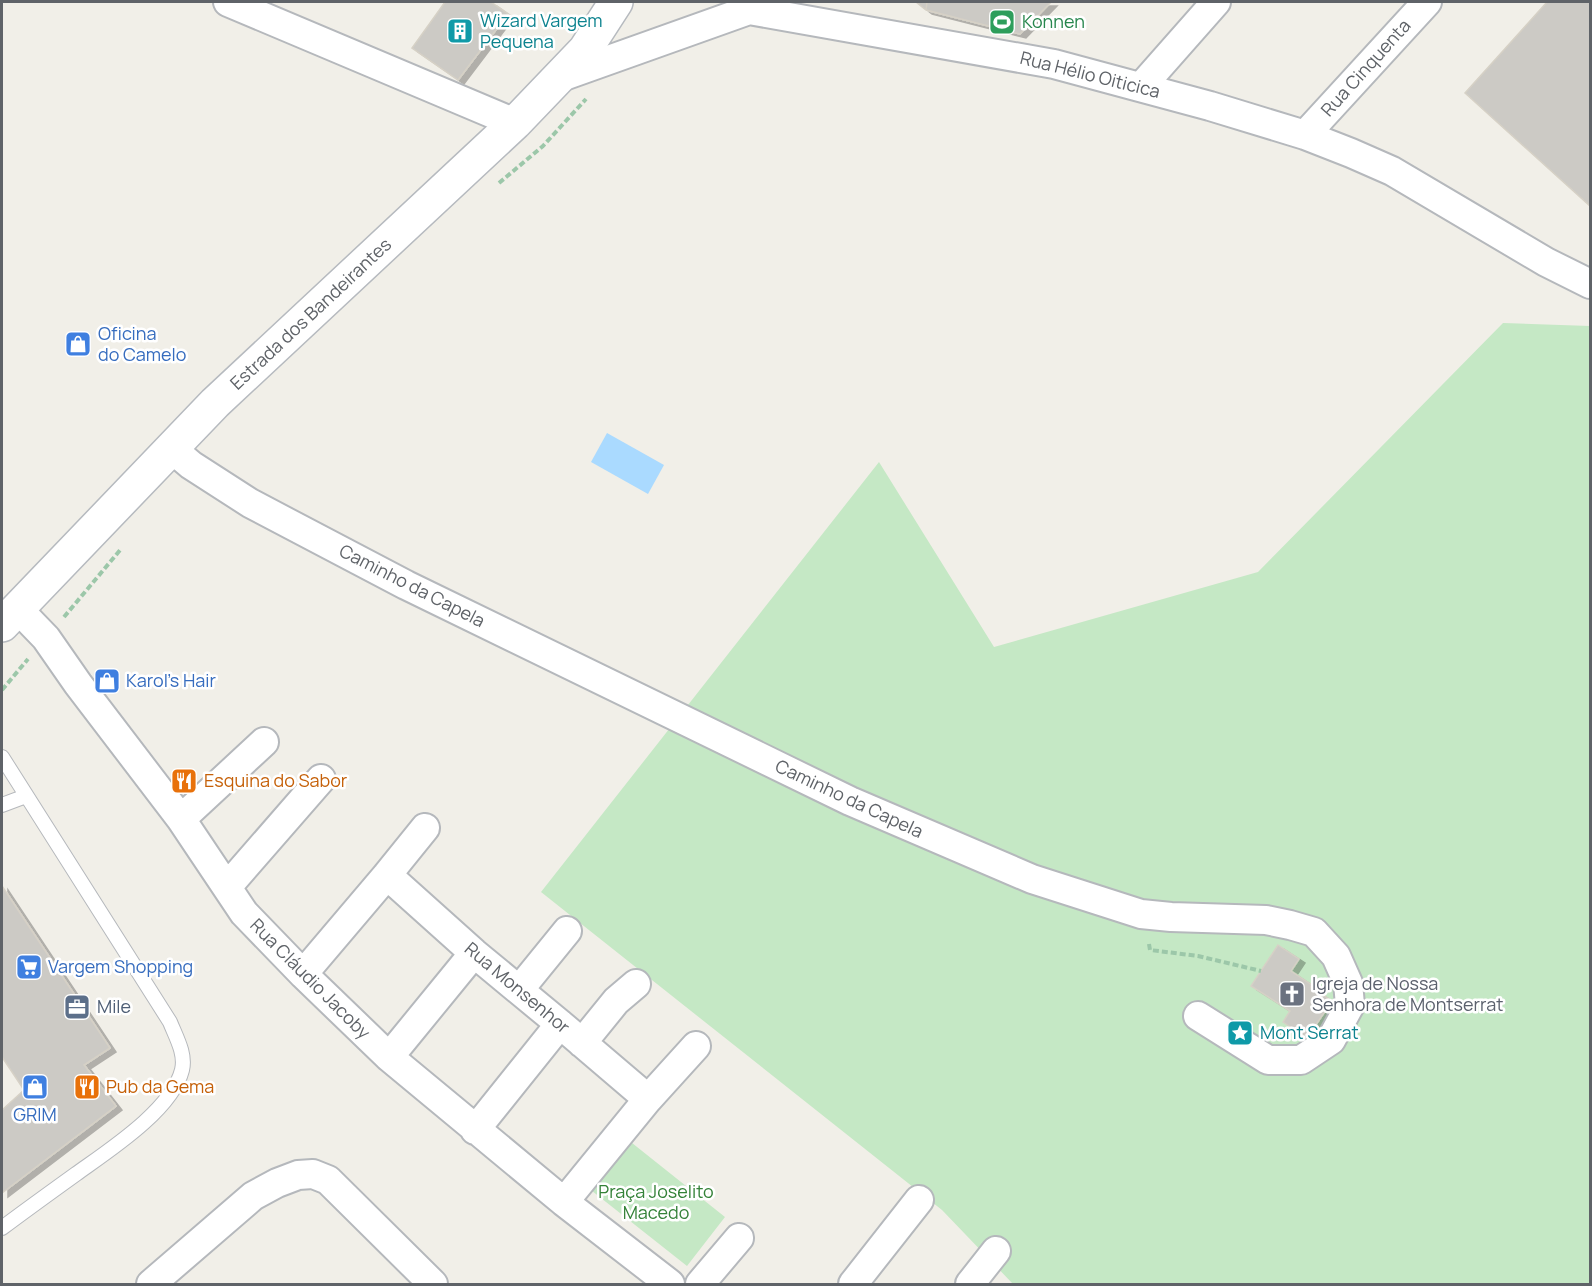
<svg xmlns="http://www.w3.org/2000/svg" width="1592" height="1286" font-family="Manrope,sans-serif">
	<style>
		.green { fill: #c5e8c5 }
		.water { fill: #aadaff }
		.building { fill: #cccac5; stroke: #d6d1c6; stroke-width: 1.5; filter: url(#shadow) }
		.lines { fill: none; stroke-linecap: round; stroke-linejoin: round }
		.service-casing { stroke: #b5b8bc; stroke-width: 16 }
		.minor-casing { stroke: #b5b8bc; stroke-width: 32 }
		.secondary-casing { stroke: #b6babf; stroke-width: 36 }
		.path { stroke: #9cc7a9; stroke-width: 4; stroke-dasharray: 6 3; stroke-linecap: butt }
		.service { stroke: #fff; stroke-width: 14 }
		.minor { stroke: #fff; stroke-width: 28 }
		.secondary { stroke: #fff; stroke-width: 33 }
		.labels { text-anchor: middle; stroke-width: 5; stroke-linejoin: round; paint-order: stroke }
		.culture-label { font-size: 18px; fill: #0d838f; stroke: #fff; text-anchor: start }
		.leisure-label { font-size: 18px; fill: #27864d; stroke: #fff; text-anchor: start }
		.street-label { font-size: 18px; fill: #5f6368; stroke: #fff }
		.shop-label { font-size: 18px; fill: #366cbe; stroke: #fff; text-anchor: start }
		.food-label { font-size: 18px; fill: #c56008; stroke: #fff; text-anchor: start }
		.worship-label { font-size: 18px; fill: #5b616d; stroke: #fff; text-anchor: start }
		.service-label { font-size: 18px; fill: #4e5e75; stroke: #fff; text-anchor: start }
		.park-label { font-size: 18px; fill: #348238; stroke: #fff }
	</style>
	<defs>
		<filter id="shadow"><feDropShadow dx="6" dy="4" stdDeviation="0" flood-color="#0004"/></filter>
	</defs>
	<rect width="100%" height="100%" fill="#f1efe8"/>
	<path class="green" d="M1503,323L1590,326V1284H1013L942,1210L541,892L879,462L994,647L1258,572Z
		M627,1139L725,1217L687,1266L587,1187Z"/>
	<path class="water" d="M607,433L664,465L648,494L591,462Z"/>
	<path class="building" d="M445,2H491L508,14L458,80L412,48Z
		M916,2H1051L1020,34L926,10Z
		M927,2H1051L1020,34L926,10Z
		M1547,2H1590V206L1465,93Z
		M2,886L110,1048L84,1065L116,1106L2,1193V1110L24,1090L2,1057Z
		M1278,945L1299,959L1291,971L1312,985L1311,987L1332,1001L1307,1038L1283,1022L1290,1011L1251,986Z"/>
	<g class="lines">
		<defs>
			<path id="service" d="M2,757L170,1022C176,1037 186,1054 182,1070C172,1110 108,1151 76,1174C51,1192 26,1210 2,1228
				M2,805L26,796"/>
			<path id="minor" d="M228,2L515,123
				M561,77L749,10L1054,64L1210,106L1305,135L1351,153L1392,171L1546,262L1590,284
				M1141,87L1216,2
				M1305,135L1427,2
				M171,448L191,465L250,503L406,585L850,801L1032,879L1141,914L1171,917L1266,920L1290,925L1314,932L1336,956L1348,983L1350,1005L1331,1040L1301,1060H1268L1198,1016
				M18,609L46,638L78,684L181,819L244,913L303,974L389,1057L564,1202L670,1284
				M181,819L264,742
				M387,875L474,953L560,1024L648,1099
				M227,887L321,779
				M303,974L387,875L425,828
				M519,990L567,931
				M582,1043L616,1001L636,984
				M389,1057L474,953
				M475,1130L560,1024
				M564,1202L648,1099L696,1046
				M151,1284L253,1196L277,1183L298,1175L313,1174L328,1180L433,1284
				M700,1284L739,1238
				M853,1284L919,1200
				M970,1284L996,1251"/>
			<path id="secondary" d="M2,625L215,403L515,123L585,50L616,2"/>
		</defs>
		<use href="#service" class="service-casing"/>
		<use href="#minor" class="minor-casing"/>
		<use href="#secondary" class="secondary-casing"/>
		<path class="path" d="M499,183L543,146L586,99
			M64,617L121,549
			M2,690L28,659
			M1149,944L1150,950L1198,956L1261,971"/>
		<use href="#service" class="service"/>
		<use href="#minor" class="minor"/>
		<use href="#secondary" class="secondary"/>
	</g>
	<defs>
		<symbol id="stadium-square" viewBox="-11 -11 22 22"><rect x="-9" y="-9" width="18" height="18" rx="4" fill="#2e9e5b" stroke="#fff"/><path d="M0-5a6.5 5 0 1 0 0 10a6.5 5 0 1 0 0-10ZM-3.5-1.8h7v3.6h-7Z" fill="#fff"/></symbol>
		<symbol id="building-square" viewBox="-11 -11 22 22"><rect x="-9" y="-9" width="18" height="18" rx="4" fill="#0f9aa8" stroke="#fff"/><path d="M-4-6H4V6H1V3H-1V6H-4ZM-2.5-4.3h1.7v1.8h-1.7ZM.8-4.3h1.7v1.8H.8ZM-2.5-1h1.7V.8h-1.7ZM.8-1h1.7V.8H.8Z" fill="#fff"/></symbol>
		<symbol id="shop-square" viewBox="-11 -11 22 22"><rect x="-9" y="-9" width="18" height="18" rx="4" fill="#3f7fe0" stroke="#fff"/><path d="M-5-2.5h2.3a2.7 3.5 0 0 1 5.4 0H5L5.5 6h-11ZM-1.5-2.5h3a1.5 2.3 0 0 0-3 0Z" fill="#fff"/></symbol>
		<symbol id="restaurant-square" viewBox="-11 -11 22 22"><rect x="-9" y="-9" width="18" height="18" rx="4" fill="#e8710a" stroke="#fff"/><path d="M-5-6h1v4h1v-4h1v4h1v-4h1v5L-1.5 .5V6h-2V.5L-5-1ZM5-6V6H3V1.5H1.5Q1.5-4 5-6Z" fill="#fff"/></symbol>
		<symbol id="supermarket-square" viewBox="-11 -11 22 22"><rect x="-9" y="-9" width="18" height="18" rx="4" fill="#3f7fe0" stroke="#fff"/><path d="M-6-5.5h2.5l.6 2H6L4.5 2H-2.5L-4.4-4H-6ZM-1.5 3.2a1.3 1.3 0 1 0 .1 0ZM3 3.2a1.3 1.3 0 1 0 .1 0Z" fill="#fff"/></symbol>
		<symbol id="church-square" viewBox="-11 -11 22 22"><rect x="-9" y="-9" width="18" height="18" rx="4" fill="#6b7280" stroke="#fff"/><path d="M-1.2-6h2.4v3.5h3.3v2.4h-3.3V6h-2.4V-.1h-3.3v-2.4h3.3Z" fill="#fff"/></symbol>
		<symbol id="office-square" viewBox="-11 -11 22 22"><rect x="-9" y="-9" width="18" height="18" rx="4" fill="#5c6f8a" stroke="#fff"/><path d="M-6-3h4V-5.5h4V-3h4V5H-6ZM-1-4.5V-3h2v-1.5ZM-6 0V1H6V0Z" fill="#fff"/></symbol>
		<symbol id="sight-square" viewBox="-11 -11 22 22"><rect x="-9" y="-9" width="18" height="18" rx="4" fill="#0f9aa8" stroke="#fff"/><path d="M0-6L1.8-2.2L6-1.7L2.9 1.2L3.7 5.4L0 3.3L-3.7 5.4L-2.9 1.2L-6-1.7L-1.8-2.2Z" fill="#fff"/></symbol>
	</defs>
	<g fill-rule="evenodd">
		<use href="#stadium-square" x="987" y="7" width="30" height="30"/>
		<use href="#building-square" x="445" y="16" width="30" height="30"/>
		<use href="#shop-square" x="63" y="329" width="30" height="30"/>
		<use href="#shop-square" x="92" y="666" width="30" height="30"/>
		<use href="#restaurant-square" x="169" y="766" width="30" height="30"/>
		<use href="#supermarket-square" x="14" y="952" width="30" height="30"/>
		<use href="#church-square" x="1277" y="979" width="30" height="30"/>
		<use href="#office-square" x="62" y="992" width="30" height="30"/>
		<use href="#sight-square" x="1225" y="1018" width="30" height="30"/>
		<use href="#shop-square" x="20" y="1072" width="30" height="30"/>
		<use href="#restaurant-square" x="72" y="1072" width="30" height="30"/>
	</g>
	<g class="labels">
		<g class="culture-label">
			<text x="480" y="27">Wizard Vargem<tspan x="480" dy="21">Pequena</tspan></text>
			<text x="1260" y="1039">Mont Serrat</text>
		</g>
		<g class="leisure-label">
			<text x="1022" y="28">Konnen</text>
		</g>
		<g class="street-label">
			<text transform="translate(1366 68) rotate(-48)" y="6">Rua Cinquenta</text>
			<text transform="translate(1090 75) rotate(14)" y="6">Rua Hélio Oiticica</text>
			<text transform="translate(311 314) rotate(-43)" y="6">Estrada dos Bandeirantes</text>
			<text transform="translate(412 586) rotate(27)" y="6">Caminho da Capela</text>
			<text transform="translate(849 799) rotate(25)" y="6">Caminho da Capela</text>
			<text transform="translate(310 979) rotate(45)" y="6">Rua Cláudio Jacoby</text>
			<text transform="translate(517 988) rotate(40)" y="6">Rua Monsenhor</text>
		</g>
		<g class="shop-label">
			<text x="98" y="340">Oficina<tspan x="98" dy="21">do Camelo</tspan></text>
			<text x="126" y="687">Karol's Hair</text>
			<text x="48" y="973">Vargem Shopping</text>
			<text x="35" y="1121" text-anchor="middle">GRIM</text>
		</g>
		<g class="food-label">
			<text x="204" y="787">Esquina do Sabor</text>
			<text x="106" y="1093">Pub da Gema</text>
		</g>
		<g class="worship-label">
			<text x="1312" y="990">Igreja de Nossa<tspan x="1312" dy="21">Senhora de Montserrat</tspan></text>
		</g>
		<g class="service-label">
			<text x="97" y="1013">Mile</text>
		</g>
		<g class="park-label">
			<text x="656" y="1198">Praça Joselito<tspan x="656" dy="21">Macedo</tspan></text>
		</g>
	</g>
	<rect width="1592" height="1286" fill="none" stroke="#5f6368" stroke-width="6"/>
</svg>
